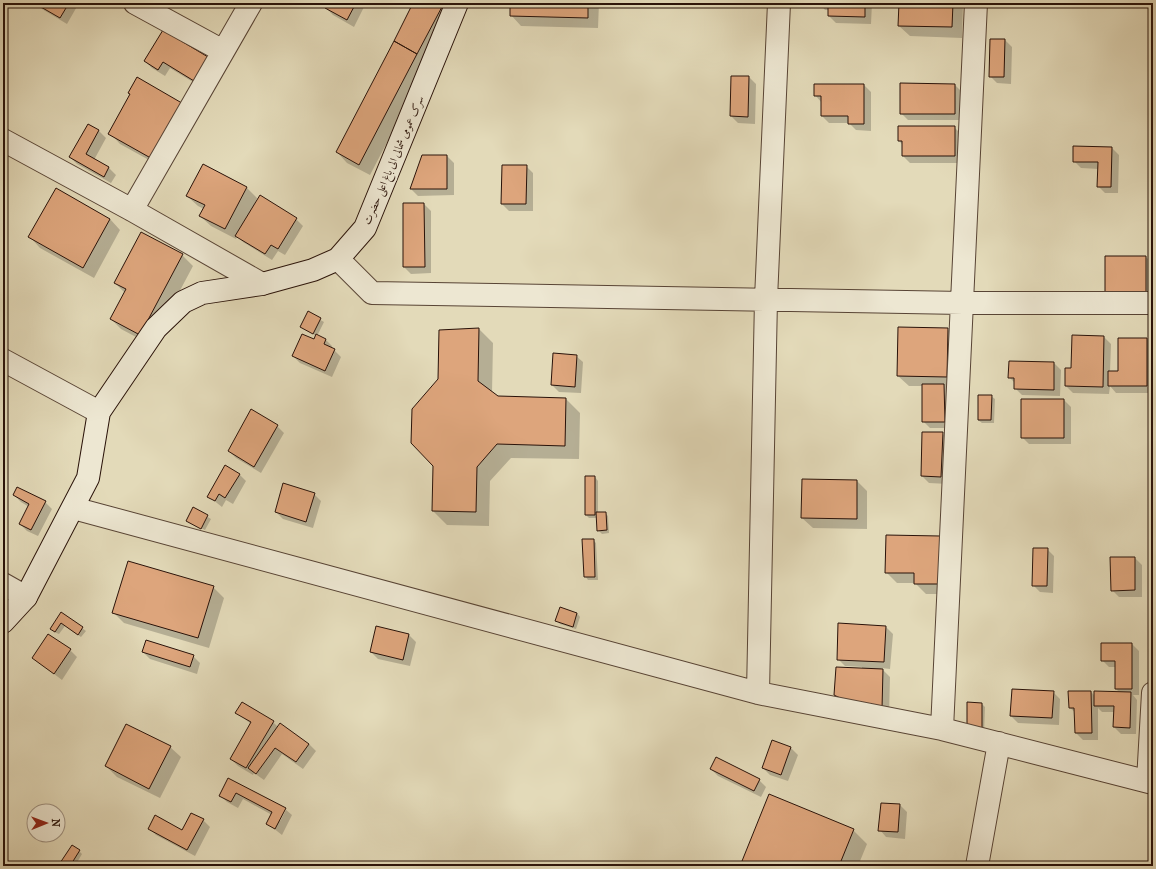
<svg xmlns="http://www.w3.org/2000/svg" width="1156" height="869" font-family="'IM FELL French Canon',Amiri,serif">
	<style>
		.shadow { fill: #0003; fill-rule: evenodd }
		.building { fill: #dda57c; stroke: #291209 }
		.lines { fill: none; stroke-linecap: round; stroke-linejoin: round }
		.street-casing { stroke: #584435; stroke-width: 24 }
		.secondary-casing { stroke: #291209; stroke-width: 24 }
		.street { stroke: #ede7d2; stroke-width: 22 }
		.secondary { stroke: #ede7d2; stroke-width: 22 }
		.labels { text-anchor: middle; stroke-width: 4; stroke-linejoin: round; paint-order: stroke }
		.street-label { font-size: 11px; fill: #291209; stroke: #ede7d2 }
	</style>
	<rect width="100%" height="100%" fill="#e3dab9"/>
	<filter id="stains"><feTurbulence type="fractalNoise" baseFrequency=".005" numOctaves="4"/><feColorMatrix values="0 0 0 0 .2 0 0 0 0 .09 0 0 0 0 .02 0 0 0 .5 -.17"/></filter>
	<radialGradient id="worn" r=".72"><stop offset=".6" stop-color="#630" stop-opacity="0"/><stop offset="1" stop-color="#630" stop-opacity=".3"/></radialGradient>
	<path class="shadow" d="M32,3H79L67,24Z
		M329,3H366L354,27L333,15L326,8Z
		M415,3H460L370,175L347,163L337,152Z
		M511,3H599L598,28L521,26L511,15Z
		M819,3H872L871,24L836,23L829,16V10H825Z
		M900,3H963L962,38L910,36L899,26Z
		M163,31L201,87L170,68L165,76L152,68L145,61Z
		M1005,40L1012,47L1011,84L997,83L990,76Z
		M732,77H749L756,84L755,124L738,123L731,116Z
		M864,85L871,92V131L856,130L849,123H829L822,116V103L815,95Z
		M955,85L962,92V120H908L901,113Z
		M131,94L167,170L120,144L110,133Z
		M88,125L99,131L106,138L94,160L109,168L116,175L111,183L77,164L70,157Z
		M954,127L961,134V163H910L903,156V145L899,141Z
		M1112,148L1119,155L1118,193H1105L1098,186L1099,169L1081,168L1074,161Z
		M447,156L454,163V195L418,196L411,189Z
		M526,166L533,173V211H509L502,204Z
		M247,188L257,198L254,205L296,219L303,226L285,255L278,251L272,260L243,242L237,236L236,239L211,226L200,216L204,209L198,206L187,196Z
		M57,189L110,219L120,230L94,278L40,248L30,237Z
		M424,204L431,211V273L411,274L404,267Z
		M182,255L193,266L151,345L121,329L111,319L125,293L115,283Z
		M1146,257L1153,264L1152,306L1113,305Z
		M308,313L324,322L317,336L325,339L332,346V348L341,357L332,377L300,363L293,356L314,340L316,336L301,327Z
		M479,329L493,343L492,393L498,397L566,399L580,413L579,459L511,458L490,481L489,526L447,525L433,511L440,330Z
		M947,329L958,339L957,387H946L951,392V428H930L923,421V386H909L898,376Z
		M1104,337L1111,344L1110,372H1119L1147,339L1153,345V393H1116L1110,386L1109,394L1073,393L1066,386L1072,369Z
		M576,356L583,362L581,393L559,392L552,385Z
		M1054,363L1061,370L1060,396L1022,395L1015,388V383L1009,377Z
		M991,396L995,399L994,423H982L978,420Z
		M1022,400H1064L1071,407V444H1029L1022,437Z
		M277,426L284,433L261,473L236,458L229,451Z
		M942,433L949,440L948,484L929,483L922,476Z
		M239,474L246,481L233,504L226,500L222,507L208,496Z
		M595,477L598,481V513H605L608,516L609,533L602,534L598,530V518H589L586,515Z
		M857,481L867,491V529L813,528L802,518Z
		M314,494L321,501L313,528L283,519L276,512Z
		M14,495L45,502L52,509L38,536L27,531L20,524L29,507L21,502Z
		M194,509L211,519L205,530L187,521Z
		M887,536L949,594H926L915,583H897L886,572Z
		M593,540L596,543L598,580H588L585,576Z
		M1047,549L1054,556L1053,593L1040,592L1033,585Z
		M1135,558L1142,565V597H1119L1112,590Z
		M213,587L224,598L209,648L124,623L113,612Z
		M61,613L86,631L81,637L65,626L59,634L54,632Z
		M577,613L580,617L576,629L560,624L557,621Z
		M886,627L893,634L890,669L881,668L890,677L889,715L843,702L835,695L862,669V667L845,666L838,659Z
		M376,628L409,635L416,642L410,666L378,659L371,652Z
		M1132,644L1139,651V695H1133L1137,700L1136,734H1121L1114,727V712H1102L1098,708V740H1083L1076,733V713L1070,708L1091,692L1095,696L1120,693L1116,689V667H1109L1102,660Z
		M70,650L77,657L62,680L33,658Z
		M143,652L193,656L200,663L197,674L150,659Z
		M1053,692L1060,699L1059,725L1018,723L1011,716Z
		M982,704L985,707L984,734H971Z
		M237,713L273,722L278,727L309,744L316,751L303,769L282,754L264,780L254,773L253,775L238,766L231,759L251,724Z
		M170,747L181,757L160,798L117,777L106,766Z
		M791,748L798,755L788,781L770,775L763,768Z
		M711,769L759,780L766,787L761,797L718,776Z
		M229,779L285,809L292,815L282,835L268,824L272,815L243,799L238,808L227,802L220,795ZM284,810H286L280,821L278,820Z
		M900,805L907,812L905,839L886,837L880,830Z
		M191,814L203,820L210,827L195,856L156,835L149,828L182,831Z
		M853,830L867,844L858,866H741Z
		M79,851L82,854L75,866H59Z"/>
	<path class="building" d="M34,3H69L60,18Z
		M327,3H356L347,20L325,8Z
		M413,3H444L417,54L394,41Z
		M510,3H588V18L510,16Z
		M817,3H865V17L828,16V3Z
		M899,3H953L952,27L898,26Z
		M163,30L208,57L194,81L163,62L158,70L144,61Z
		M990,39H1005L1004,77H989Z
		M394,41L417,54L359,165L336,152Z
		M731,76H749L748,117L730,116Z
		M137,77L187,106L156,161L108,134L130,94L128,93Z
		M900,83L955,84V114H900Z
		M814,84H864V124H848V116H821V96H814Z
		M88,124L99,130L86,154L109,167L104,177L69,157Z
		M898,126H955V156H902V141H898Z
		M1073,146L1112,147L1111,187H1097L1098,162H1073Z
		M422,155H447V189H410Z
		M203,164L247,187L225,229L199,216L205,205L186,196Z
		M502,165H527L526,204H501Z
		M56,188L110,219L83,268L28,237Z
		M260,195L297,218L278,249L271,245L265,254L235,236Z
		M403,203H424L425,267H403Z
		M141,232L183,254L140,335L110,319L126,289L114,283Z
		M1105,256H1146V299H1105Z
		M308,311L321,318L313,334L300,327Z
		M898,327L948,328L947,377L897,376Z
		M479,328L478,381L498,396L566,398L565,446L497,444L477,467L476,512L432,511L433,466L411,443L412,409L438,379L439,330Z
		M302,334L314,339L316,334L326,339L324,344L335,349L325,371L292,356Z
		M1072,335L1104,336L1103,387L1065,386V368H1071Z
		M1118,338H1147V386H1108V371H1118Z
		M553,353L577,355L575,387L551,385Z
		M1009,361L1054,362V390L1014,389V378H1008Z
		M922,384H944L945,422H922Z
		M978,395H992L991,420H978Z
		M1021,399H1064V438H1021Z
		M251,409L278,425L254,467L228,451Z
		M922,432H943L941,477L921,476Z
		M225,465L240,474L225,498L219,494L215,501L207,497Z
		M585,476H595V515H585Z
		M802,479L857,480V519L801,518Z
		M283,483L315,493L306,522L275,512Z
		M17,487L46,501L31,530L19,524L29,504L13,495Z
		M193,507L208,515L201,529L186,521Z
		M596,512H606L607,530L597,531Z
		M886,535L940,536L939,584H914V573H885Z
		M582,539H594L595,577H584Z
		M1033,548H1048L1047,586H1032Z
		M1110,557H1135V590L1111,591Z
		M128,561L214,586L198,638L112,613Z
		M560,607L577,613L573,627L555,621Z
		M61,612L83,627L78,635L61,623L55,632L50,629Z
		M838,623L886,626L884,662L837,660Z
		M376,626L409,634L403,660L370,652Z
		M48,634L71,649L54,674L32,658Z
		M146,640L194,655L190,667L142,652Z
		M1101,643H1132V689H1115V661H1101Z
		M836,667L883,669L882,709L860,708L834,695Z
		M1012,689L1054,691L1052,718L1010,716Z
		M1068,691H1091L1092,733H1075L1074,708H1069Z
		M1094,691L1131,692L1130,728L1113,727L1114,706H1094Z
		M242,702L274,721L246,768L230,759L251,722L235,713Z
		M967,702L982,703V731H967Z
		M280,723L309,744L296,762L275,748L256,774L248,768Z
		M126,724L171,746L149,789L105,766Z
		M772,740L791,747L781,775L762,768Z
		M716,757L760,779L754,791L710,769Z
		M228,778L286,808L275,829L266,824L272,812L236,793L231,802L219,796Z
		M769,794L854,829L839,866H740Z
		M881,803L900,804L898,832L878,831Z
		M191,813L204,819L187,850L148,829L155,815L182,830Z
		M72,845L80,850L70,866H58Z"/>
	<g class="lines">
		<defs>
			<path id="street" d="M135,3L223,51
				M3,140L132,210L262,284
				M132,210L251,3
				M338,259L372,293L963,303H1153
				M3,360L99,412
				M73,508L758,693L942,729L1153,783
				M3,584L26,597
				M758,693L766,299L779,3
				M942,729L976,3
				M1148,781L1153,693
				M977,866L999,743"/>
			<path id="secondary" d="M3,622L26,597L88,478L99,412L156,328L183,302L202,293L262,284L313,270L338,259L365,228L457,3"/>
		</defs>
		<use href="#street" class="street-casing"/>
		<use href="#secondary" class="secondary-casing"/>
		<use href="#street" class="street"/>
		<use href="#secondary" class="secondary"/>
	</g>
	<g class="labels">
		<g class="street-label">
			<text transform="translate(393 160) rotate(-67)" y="4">سرک عمومی شمالی الی باغ اعلی حضرت</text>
		</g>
	</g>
	<rect width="1156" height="869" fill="none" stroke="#e3dab9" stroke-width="16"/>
	<rect x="4" y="4" width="1148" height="861" fill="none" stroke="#291209" stroke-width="2"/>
	<rect x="8" y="8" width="1140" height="853" fill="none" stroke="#291209"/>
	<g transform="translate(46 823) rotate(89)"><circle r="19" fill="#ede7d2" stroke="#9f9282"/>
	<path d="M0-3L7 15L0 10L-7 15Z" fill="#8f2418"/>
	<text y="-6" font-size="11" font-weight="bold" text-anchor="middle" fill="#291209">N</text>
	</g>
	<rect width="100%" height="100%" filter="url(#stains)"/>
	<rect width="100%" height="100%" fill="url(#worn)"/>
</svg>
